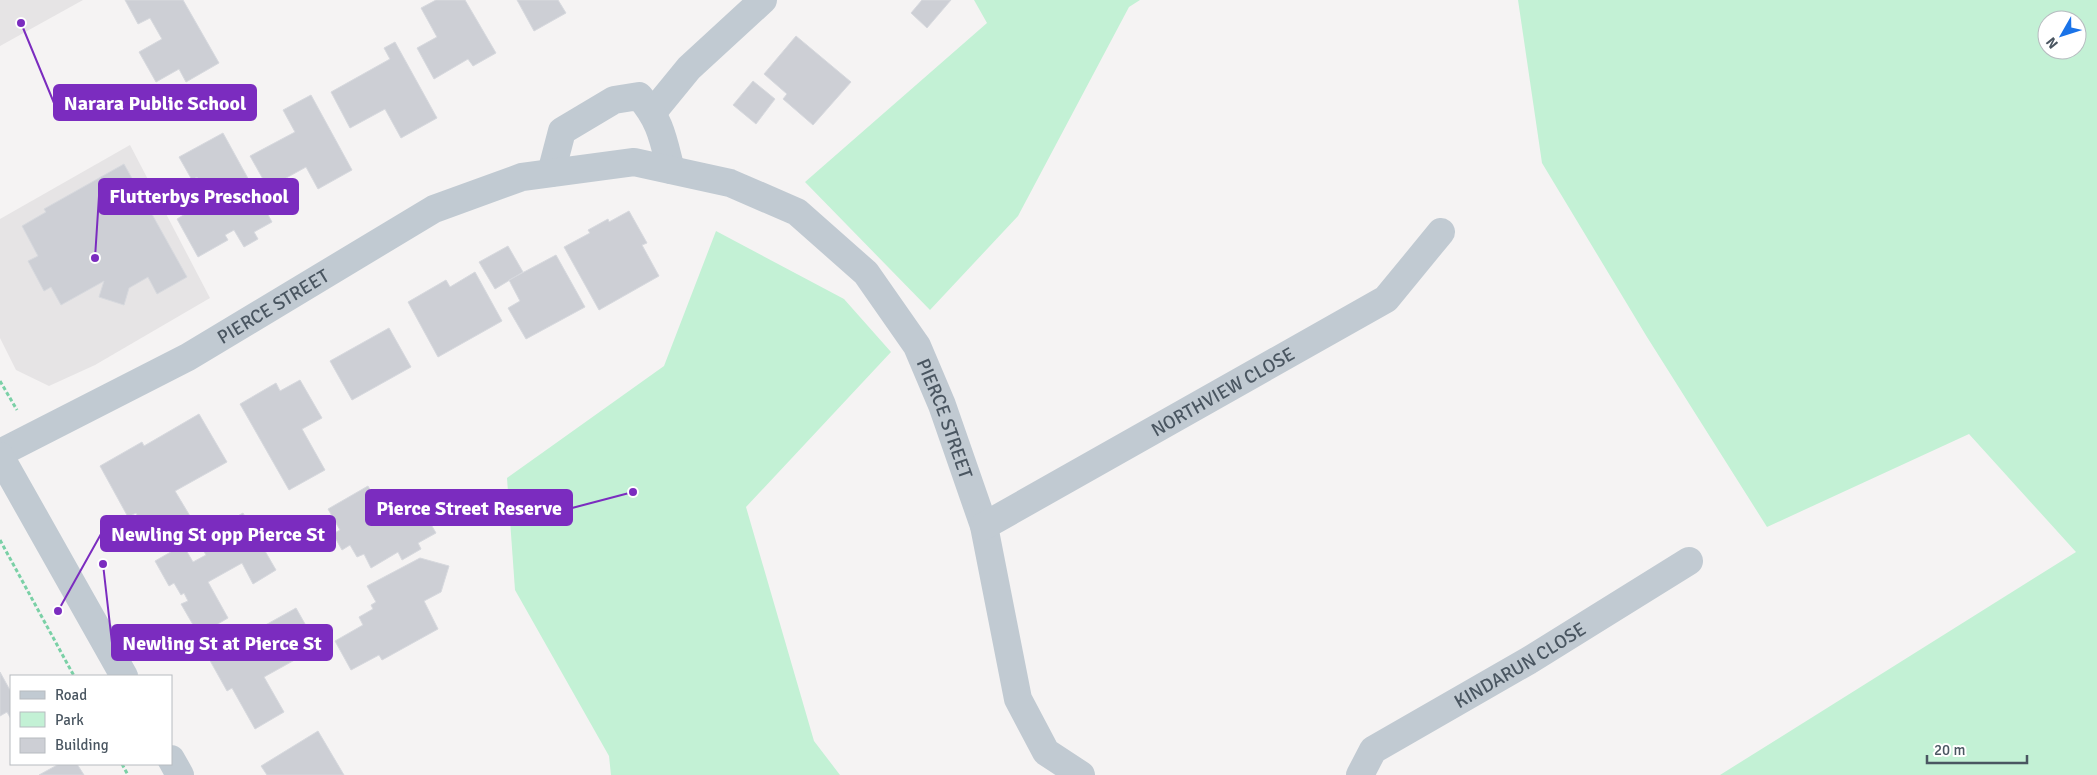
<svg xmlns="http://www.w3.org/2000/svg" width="2097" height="775" font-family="Signika,sans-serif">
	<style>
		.education { fill: #e6e4e5 }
		.green { fill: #c3f1d5; fill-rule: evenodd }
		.building { fill: #cdcfd5; stroke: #d7d9de }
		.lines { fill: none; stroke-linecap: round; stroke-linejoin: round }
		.path { stroke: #7ad0a6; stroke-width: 3; stroke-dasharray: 4 2.5; stroke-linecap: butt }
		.minor { stroke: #c1cad2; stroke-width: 28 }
		.labels { text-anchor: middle; stroke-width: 4; stroke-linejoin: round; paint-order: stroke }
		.street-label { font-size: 19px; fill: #4a5661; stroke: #fff }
		.leader { fill: none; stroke: #7b2cbf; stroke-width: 2 }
		.callout-dot { fill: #7b2cbf; stroke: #fff; stroke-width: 2 }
		.callout { fill: #7b2cbf; stroke: #7b2cbf; stroke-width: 2 }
		.callout-label { font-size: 20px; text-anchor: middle; font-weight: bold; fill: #fff }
	</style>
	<rect width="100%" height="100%" fill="#f5f3f3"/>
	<path class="education" d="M0,0H83L0,46Z
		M130,145L210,298L95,365L49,386L16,370L0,338V219Z"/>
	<path class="green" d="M974,0H1140L1129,7L1018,216L930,310L805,182L987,23Z
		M1518,0H2097V775H1720L2076,552L1969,434L1767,527L1647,337L1542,163ZM2047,20H2077V50H2047Z
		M716,231L844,299L891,352L746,507L814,741L840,775H611L609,756L515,590L507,478L664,366Z"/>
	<path class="building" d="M125,0H183L219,63L186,82L179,69L156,82L139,52L162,39L150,18L138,24Z
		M436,0H465L496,53L473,66L468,59L434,79L417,48L437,37L421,8Z
		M517,0H558L566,13L534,31Z
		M922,0H951L927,28L911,13Z
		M796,36L851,82L813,125L783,99L787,94L764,74Z
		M395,42L437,118L401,138L385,109L350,128L331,92L390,59L384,48Z
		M753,81L775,99L756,124L733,105Z
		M311,95L352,170L318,189L306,167L268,188L250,156L295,132L283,110Z
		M223,133L272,222L254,232L258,239L244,247L234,230L225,235L228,240L198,257L177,219L193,209L186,196L203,186L197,177L192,180L179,157Z
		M124,164L187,277L157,294L148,277L129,288L124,305L99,297L104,281L61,305L51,287L44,291L28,261L38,256L22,226L46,212L44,209Z
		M629,211L647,243L642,245L659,276L599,310L564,247L590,233L588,230L608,219L609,222Z
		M508,246L523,272L495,289L479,262Z
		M556,255L585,307L526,339L508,308L520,301L509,280Z
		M475,272L502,321L438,357L408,302L446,280L450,287Z
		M389,328L411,367L352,400L330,361Z
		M300,380L322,418L302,429L325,470L289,490L240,404L276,383L280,391Z
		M199,414L227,462L175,491L190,516L150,539L136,513L128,517L100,466L142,442L144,446Z
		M368,486L383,512L414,495L436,533L418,543L421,549L402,560L398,552L371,568L364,554L357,557L350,545L342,550L333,534L340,530L328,509Z
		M243,513L276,570L253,584L242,563L208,582L228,618L199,635L181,604L188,601L184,593L181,595L174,583L169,586L155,561L183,545L193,562L206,555L197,539Z
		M420,558L449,566L441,592L424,601L438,629L382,660L379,655L351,670L335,641L363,625L359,617L373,609L371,605L376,602L367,586Z
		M296,608L318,647L264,677L284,712L255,729L232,688L227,691L208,657Z
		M0,672L11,692V719L7,712L0,716Z
		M318,731L344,775H267L261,766Z
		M59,764H77L84,775H39Z"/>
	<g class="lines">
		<path class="path" d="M0,381L17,410
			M0,540L74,676
			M122,764L128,775"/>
		<g class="minor">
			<path d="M653,112L689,68L763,0"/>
			<path d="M551,173L562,131L614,100L639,96C661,121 663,139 671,170"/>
			<path id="s1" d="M0,453L188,357L434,209L522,177L634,162L730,183L797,212L866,273L917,346L942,405L984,526L1018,699L1046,752L1081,775"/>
			<path d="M0,456L124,676"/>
			<path id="s2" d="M984,526L1386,299L1441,232"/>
			<path d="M171,759L180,775"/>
			<path id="s3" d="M1360,775L1373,750L1528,661L1689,561"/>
		</g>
	</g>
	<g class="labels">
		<g class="street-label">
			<text dy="7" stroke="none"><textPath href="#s1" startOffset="310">PIERCE STREET</textPath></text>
			<text dy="7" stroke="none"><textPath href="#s2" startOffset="274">NORTHVIEW CLOSE</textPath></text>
			<text dy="7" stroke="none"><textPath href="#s1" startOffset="1135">PIERCE STREET</textPath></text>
			<text dy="7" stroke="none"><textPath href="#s3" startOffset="198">KINDARUN CLOSE</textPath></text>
		</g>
	</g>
	<path class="leader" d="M21 23L54 103M95 258L99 196M633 492L572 508M58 611L101 534M103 564L112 643"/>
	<g class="callout-dot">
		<circle cx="21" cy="23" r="5"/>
		<circle cx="95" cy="258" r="5"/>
		<circle cx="633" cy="492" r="5"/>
		<circle cx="58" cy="611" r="5"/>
		<circle cx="103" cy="564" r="5"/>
	</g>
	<g class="callout">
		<rect x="54" y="85" width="202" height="35" rx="5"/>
		<rect x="99" y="179" width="199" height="35" rx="5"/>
		<rect x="366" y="490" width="206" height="35" rx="5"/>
		<rect x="101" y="516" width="234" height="35" rx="5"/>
		<rect x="112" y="625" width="220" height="35" rx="5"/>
	</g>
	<g class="callout-label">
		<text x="155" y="110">Narara Public School</text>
		<text x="199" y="203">Flutterbys Preschool</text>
		<text x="469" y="515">Pierce Street Reserve</text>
		<text x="218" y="541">Newling St opp Pierce St</text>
		<text x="222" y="650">Newling St at Pierce St</text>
	</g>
	<rect x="10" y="675" width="162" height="90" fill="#ffffff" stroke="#b7bbc0"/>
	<rect x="20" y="691" width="25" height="8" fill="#c1cad2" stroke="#b7bbc0"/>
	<text x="55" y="700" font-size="15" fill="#4a5661">Road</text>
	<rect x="20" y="712" width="25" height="15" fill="#c3f1d5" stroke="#b7bbc0"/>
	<text x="55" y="725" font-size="15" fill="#4a5661">Park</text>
	<rect x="20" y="738" width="25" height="15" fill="#cdcfd5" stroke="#b7bbc0"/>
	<text x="55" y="750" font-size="15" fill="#4a5661">Building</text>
	<g transform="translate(2062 35) rotate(231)"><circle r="24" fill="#ffffff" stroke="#b7bbc0"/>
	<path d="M0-4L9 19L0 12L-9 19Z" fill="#1a73e8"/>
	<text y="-8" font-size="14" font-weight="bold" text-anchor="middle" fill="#4a5661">N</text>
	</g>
	<path d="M1927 755v8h100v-8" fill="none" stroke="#4a5661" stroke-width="2.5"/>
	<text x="1934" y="755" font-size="15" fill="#4a5661" stroke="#ffffff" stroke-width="4" paint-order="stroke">20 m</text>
</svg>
